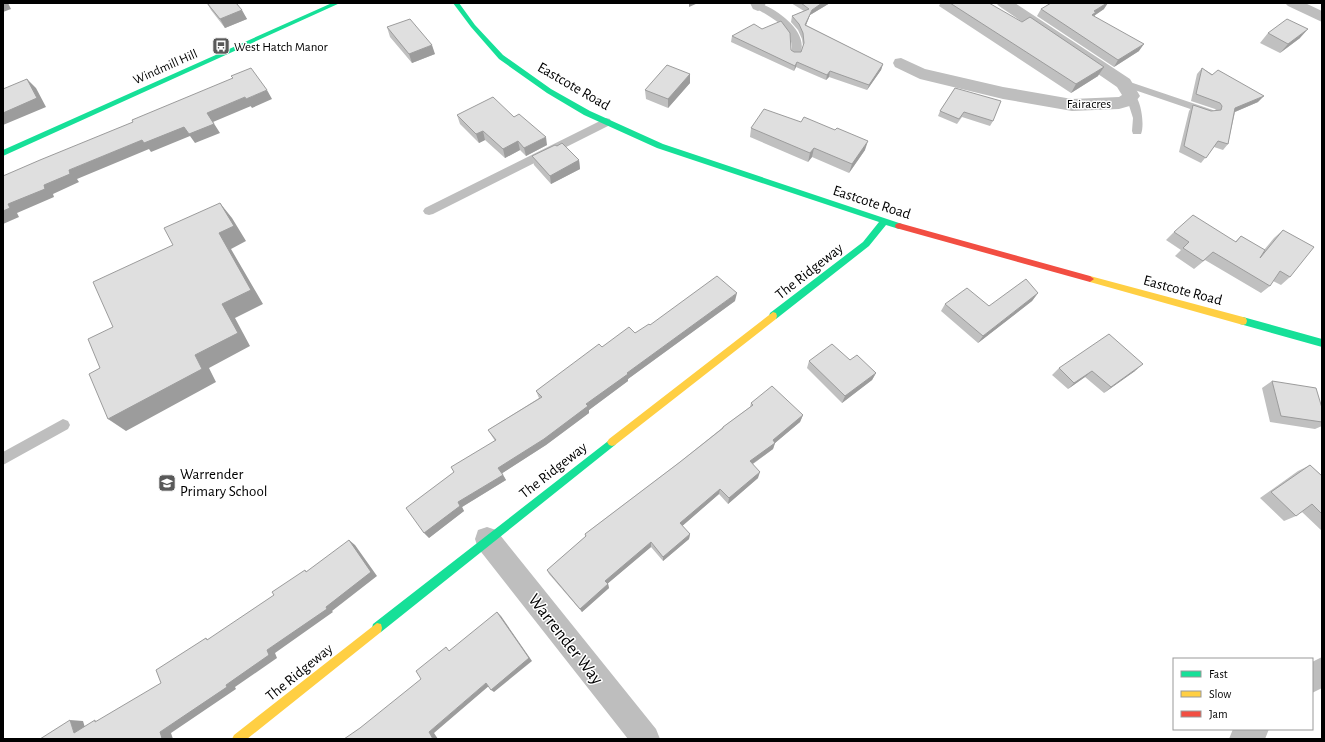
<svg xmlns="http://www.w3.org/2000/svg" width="1325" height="742" font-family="'Alegreya Sans',sans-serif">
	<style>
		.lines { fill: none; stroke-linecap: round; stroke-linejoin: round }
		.lane { fill: #bebebe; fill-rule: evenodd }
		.street { fill: #bebebe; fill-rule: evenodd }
		.fast { fill: #16e098; fill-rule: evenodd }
		.slow { fill: #ffcf43; fill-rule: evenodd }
		.jam { fill: #f24e42; fill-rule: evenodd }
		.wall { fill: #c0c0c0 }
		.shaded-wall { fill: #9c9c9c }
		.building { fill: #dfdfdf; stroke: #9c9c9c }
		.labels { text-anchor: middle; stroke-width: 3; stroke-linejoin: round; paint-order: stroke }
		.far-poi-label { font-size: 13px; fill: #000; stroke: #fff; text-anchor: start }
		.far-street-label { font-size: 13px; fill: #000; stroke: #fff }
		.street-label { font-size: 15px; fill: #000; stroke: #fff }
		.poi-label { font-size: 15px; fill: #000; stroke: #fff; text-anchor: start }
		.near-street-label { font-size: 18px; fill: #000; stroke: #fff }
	</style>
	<rect width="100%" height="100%" fill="#fff"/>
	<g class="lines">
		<path class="lane" d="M758,3C777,8 812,34 799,56H793L791,54C796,29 774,19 755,8L753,6Z
			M1124,80L1213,110L1214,112L1213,114H1205L1120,85L1119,83Z
			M1131,93C1141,95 1145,125 1141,134H1133L1132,131L1133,118L1126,96Z
			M606,118L610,119L611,122L610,125L433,214L429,215L425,214L423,211L425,208Z
			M63,419L68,421L70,425L68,429L3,465V452Z"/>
		<path class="street" d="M750,3H766L763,9L758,11L753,9Z
			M996,3H1015L1130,79L1140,96L1133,105L1119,109L1072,111L1003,99L920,79L895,67L893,63L895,59L901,58L925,69L1003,87L1072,99L1119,97L1122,95L1117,87L999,6Z
			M1285,3H1305L1322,11V22L1288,6Z
			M487,527L496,530L656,729L660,739H628L478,548L475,539L478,530Z
			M1322,657V688L1312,693V662Z
			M1233,729H1269L1265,739H1229Z"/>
		<path class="fast" d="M332,3H340L3,156V150Z
			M453,3H459L475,25L503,55L551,89L590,111L663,144L902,224L903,226L899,229L886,225L869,246L776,319H770L769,316L770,313L863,242L879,222L657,148L584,115L547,93L499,59L471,27Z
			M1243,317L1322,339V347L1240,324L1239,321L1240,318Z
			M612,438L615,439L617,442L615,445L381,632L377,633L373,632L372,628L373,624Z"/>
		<path class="slow" d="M1090,276L1243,317L1246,318L1247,321L1246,324L1243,325L1090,282L1086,279Z
			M773,312L776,313L777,316L776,319L615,445L612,446L609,445L607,442L609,439Z
			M377,623L381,624L382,628L381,632L247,739H232L234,735Z"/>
		<path class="jam" d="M899,223L1090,276L1094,279L1090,282L896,228L895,226L896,224Z"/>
	</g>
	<path class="wall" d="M207,3H236L247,19L225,28L211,10Z
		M791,3H830L810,15L806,25L883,64L881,70L867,90L829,77L826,80L796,67L794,71L731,42L732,36L791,50L794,52H801L803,46L802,39L798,30L791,22L792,16L804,11Z
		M939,3H989L1098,76L1071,93L939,6L940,4Z
		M1041,9H1104L1094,16L1139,51L1114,67L1037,16Z
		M387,27L435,54L412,63L390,37Z
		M1268,33L1300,38L1280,53L1260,43Z
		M1202,68L1258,102L1235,112L1228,144L1223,150L1214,147L1201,163L1179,152L1189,111L1193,105L1211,111H1217L1215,109L1191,101L1197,74Z
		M690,74V83L668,108L646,99L645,90Z
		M955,88L993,121L990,126L962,117L957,124L938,116L940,111Z
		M457,115L514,117L547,145L526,156L520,150L505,158L485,140L479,143L460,124Z
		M751,128L865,150L849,173L812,157L808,162L750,137Z
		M557,146L579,160L580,169L551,184L534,165L532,156Z
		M1283,230L1290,277L1281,285L1273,281L1270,286L1261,293L1205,260L1194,269L1175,256L1181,250L1166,240L1174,232L1235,242L1241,236L1264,250L1274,238Z
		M1038,293L1032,301L978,343L941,311L945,304L989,306Z
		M735,301L628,379V381L589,410V413L546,445L502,473L506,480L462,507L464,511L429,538L454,472L495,441L488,430L539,398L536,391L602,347L635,333L650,325Z
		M850,360L876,373L872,380L842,403L807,368L809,361Z
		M1059,368L1135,371L1104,393L1085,377L1068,389L1052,375Z
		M1272,381L1322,408V426L1315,429L1270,422L1262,388Z
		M751,403L803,415L800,422L775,443L773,449L753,464L758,478L728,504L719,494L682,526L690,534L689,539L663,561L651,547L608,583L609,588L582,612L549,574L547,570L585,537V534L680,462L722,428L723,427L750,407Z
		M1310,465L1322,476V531L1302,512L1296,516L1284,521L1260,498L1298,471Z"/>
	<path class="shaded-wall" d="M3,3H8L11,9L3,12Z
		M689,3H698L689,7Z
		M822,3H830L810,15L804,30L805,25L812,10Z
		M1107,3H1108L1104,9L1095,15L1093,19L1089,21L1094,11Z
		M242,10L247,19L225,28L220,19Z
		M1308,29L1300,38L1280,53L1288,44Z
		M1144,44L1139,51L1114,67L1118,60Z
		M432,45L435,54L412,63L409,54Z
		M797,62L796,67L794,71L795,66Z
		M883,64L881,70L867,90L869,85Z
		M1104,67L1098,76L1071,93L1076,84Z
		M830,71L829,77L826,80L827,75Z
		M690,74V83L668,108V99Z
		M27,79L36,88L46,107L3,125V113Z
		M267,90L272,99L252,108L246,99Z
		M1264,96L1258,102L1230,114L1235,108Z
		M245,97L251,106L213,122L220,133L195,143L190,136L151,152L149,149L77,179L79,182L53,194L54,197L17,213L19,217L3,224V211L8,204L44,185L69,170Z
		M483,131L485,140L479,143L476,134Z
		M546,137L547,145L526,156L524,148Z
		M518,141L520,150L505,158L503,149Z
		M868,141L865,150L849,173L852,164Z
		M814,148L812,157L808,162L810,153Z
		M579,160L580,169L551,184L550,176Z
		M220,203L232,218L246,241L231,249L263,304L235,318L250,346L209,368L216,382L126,431L108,419L222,304L219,233Z
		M737,293L735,301L628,379V381L589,410V413L546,445L501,474L498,468L586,404L627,373Z
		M1038,293L1032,301L978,343L983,336Z
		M1143,364L1135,371L1104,393L1111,387Z
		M1092,371L1085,377L1068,389L1074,383Z
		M876,373L872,380L842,403L845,396Z
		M803,415L800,422L775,443L773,449L748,467L750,461L773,440Z
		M760,472L758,478L728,504L729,498Z
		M503,475L506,480L462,507L464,511L429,538L424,533L458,502Z
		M720,489L719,494L680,528V523Z
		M690,534L689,539L663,561V557Z
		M349,540L355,545L377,576L332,611L333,612L275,653L277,658L235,687L236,689L171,733L173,739H159L160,732L226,685L267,650L326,607Z
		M651,542V547L606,585L605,581Z
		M608,584L609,588L582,612L580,609Z
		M497,612L501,616L532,661L494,692L491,690Z
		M486,683L490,685L434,733L438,739H433L429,732Z
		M70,720L83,721L87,734L74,733Z"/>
	<path class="building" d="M207,3H236L242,10L220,19Z
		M801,3H822L812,10L805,25L883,64L869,85L830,71L827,75L797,62L795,66L732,36L754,24L762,29L781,21L790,33L791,50L794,52H801L804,43L803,33L799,24L792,16L809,9Z
		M950,3H989L1022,22L1030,17L1104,67L1076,84Z
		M1051,3H1107L1094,11L1096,12L1092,15L1144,44L1118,60L1041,9Z
		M410,19L432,45L409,54L387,27Z
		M1287,19L1308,29L1288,44L1268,33Z
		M667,65L690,74L668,99L645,90Z
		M251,68L267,90L246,99L245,97L207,113L214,124L189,134L184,127L144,143L142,140L69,170L70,174L44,185L45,189L8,204L10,208L3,211V176L40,160L133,122L132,120L233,78L231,76Z
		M1202,68L1212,75L1218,70L1264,96L1235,108L1228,144L1218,141L1206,158L1184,146L1193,105L1211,111L1221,110L1222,106L1220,103L1196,94Z
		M27,79L37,98L3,113V89Z
		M955,88L1001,101L993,121L964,112L959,119L940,111Z
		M493,97L514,117L519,114L546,137L524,148L518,141L503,149L483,131L476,134L457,115Z
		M764,109L801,122L804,117L835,130L837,128L868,141L852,164L814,148L810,153L751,128Z
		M562,143L579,160L550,176L532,156L555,145L557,146Z
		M220,203L234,226L219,233L251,290L222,304L238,333L195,355L202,369L108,419L89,374L100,368L88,339L113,327L93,282L173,245L164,228Z
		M1193,215L1236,242L1241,236L1265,250L1260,258L1283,230L1314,247L1290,277L1280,271L1270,286L1213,252L1203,261L1183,248L1189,242L1174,232Z
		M717,276L737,293L627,373L628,374L586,404L588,406L544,439L498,468L503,475L458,502L460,506L424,533L406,508L454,472L451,467L496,440L488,430L542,397L536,391L599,344L602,347L629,327L635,333L649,324L650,325Z
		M1026,279L1038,293L983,336L945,304L967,288L989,306Z
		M1109,334L1143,364L1111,387L1092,371L1074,383L1059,368Z
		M832,344L850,360L857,355L876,373L845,396L809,361Z
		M1272,381L1316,388L1322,408V422L1281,416Z
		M772,386L803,415L773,440L775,443L750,461L760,472L729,498L720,489L680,523L690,534L663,557L651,542L605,581L608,584L580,609L547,570L586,536L585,534L680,462L723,428V427L753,405L751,403Z
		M1310,465L1322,476V514L1312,504L1296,516L1271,492Z
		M349,540L371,572L326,607L327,609L267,650L269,655L226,685L227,687L160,732L162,738L159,739H40L70,720L74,733L95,720V722L161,683L156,670L206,638L207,640L274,595L272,592L305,570L306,572Z
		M497,612L529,658L491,690L486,683L429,732L433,739H344L360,728L421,679L416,671L446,647L449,651Z"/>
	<defs>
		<symbol id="bus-square" viewBox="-11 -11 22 22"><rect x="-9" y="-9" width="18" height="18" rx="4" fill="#595959" stroke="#fff"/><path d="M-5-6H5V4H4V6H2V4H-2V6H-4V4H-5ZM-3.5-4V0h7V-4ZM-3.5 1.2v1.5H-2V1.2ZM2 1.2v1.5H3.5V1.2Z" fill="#fff"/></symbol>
		<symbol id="school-square" viewBox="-11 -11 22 22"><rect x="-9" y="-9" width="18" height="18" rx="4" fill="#595959" stroke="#fff"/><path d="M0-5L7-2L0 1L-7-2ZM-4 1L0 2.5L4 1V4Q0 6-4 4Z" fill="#fff"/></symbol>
	</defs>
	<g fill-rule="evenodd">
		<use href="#bus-square" x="211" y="36" width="20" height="20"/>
		<use href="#school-square" x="157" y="473" width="20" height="20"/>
	</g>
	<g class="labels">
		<g class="far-poi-label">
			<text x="234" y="51">West Hatch Manor</text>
		</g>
		<g class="far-street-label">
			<text transform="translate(165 66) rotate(-24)" y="5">Windmill Hill</text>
			<text x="1089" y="108">Fairacres</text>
		</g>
		<g class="street-label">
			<text transform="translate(574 86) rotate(30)" y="5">Eastcote Road</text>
			<text transform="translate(872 202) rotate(18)" y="5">Eastcote Road</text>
			<text transform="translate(809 271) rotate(-38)" y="5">The Ridgeway</text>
			<text transform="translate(1183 290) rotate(15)" y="5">Eastcote Road</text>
			<text transform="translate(553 470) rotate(-38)" y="5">The Ridgeway</text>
			<text transform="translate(299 672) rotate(-39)" y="5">The Ridgeway</text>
		</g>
		<g class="poi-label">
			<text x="180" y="479">Warrender<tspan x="180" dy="17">Primary School</tspan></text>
		</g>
		<g class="near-street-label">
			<text transform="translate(566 639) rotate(52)" y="6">Warrender Way</text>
		</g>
	</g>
	<rect width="1325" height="742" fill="none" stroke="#000000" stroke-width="8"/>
	<rect x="1173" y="658" width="140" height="72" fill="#ffffff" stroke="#999999"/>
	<rect x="1181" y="671" width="20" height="6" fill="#16e098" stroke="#999999"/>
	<text x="1209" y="678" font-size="12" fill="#000000">Fast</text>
	<rect x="1181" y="691" width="20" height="6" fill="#ffcf43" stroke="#999999"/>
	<text x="1209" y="698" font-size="12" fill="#000000">Slow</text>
	<rect x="1181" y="711" width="20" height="6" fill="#f24e42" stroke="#999999"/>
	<text x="1209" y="718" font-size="12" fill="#000000">Jam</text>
</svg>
